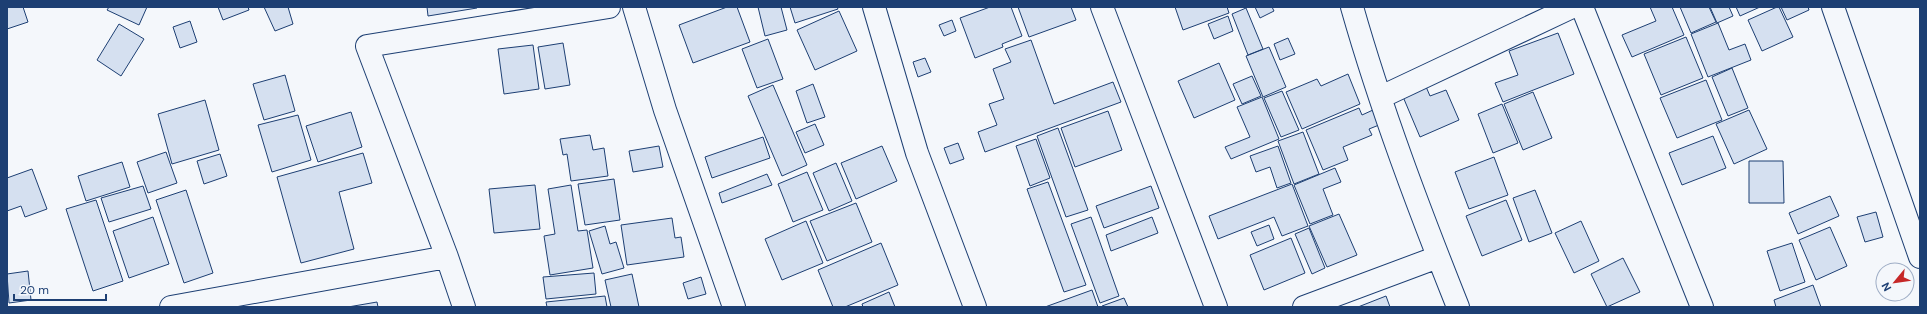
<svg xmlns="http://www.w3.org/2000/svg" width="1927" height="314" font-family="'DM Sans',sans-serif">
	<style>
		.building { fill: #d5e0f0; stroke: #1d3f73 }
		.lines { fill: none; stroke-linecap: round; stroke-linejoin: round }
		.minor-casing { stroke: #1d3f73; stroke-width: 24 }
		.minor { stroke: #f4f7fb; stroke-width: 22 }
	</style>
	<rect width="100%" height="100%" fill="#f4f7fb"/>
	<path class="building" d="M7,7H23L28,22L7,29Z
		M109,7H147L139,25L107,10Z
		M218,7H248L249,10L223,20Z
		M264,7H288L293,24L275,31Z
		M427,7H477V8L428,16Z
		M727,7H737L750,42L693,63L679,25Z
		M758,7H781L787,30L765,36Z
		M790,7H837L838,9L795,23Z
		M1011,7L1022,36L1002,44L1003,47L975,58L960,18L990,7Z
		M1018,7H1071L1076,20L1029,37Z
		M1175,7H1227L1229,13L1183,30Z
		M1255,7H1272L1274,11L1260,18Z
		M1650,7H1672L1684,35L1632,57L1622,35L1656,21Z
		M1680,7H1709L1716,22L1691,33Z
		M1710,7H1729L1733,16L1717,23Z
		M1736,7H1760L1740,16Z
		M1777,7H1779L1793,37L1762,51L1748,20Z
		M1781,7H1808L1809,10L1787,20Z
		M1246,8L1263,49L1248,55L1232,14Z
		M839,11L857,51L815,70L797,30Z
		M1228,16L1233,31L1214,39L1208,24Z
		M952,20L956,31L944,36L939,25Z
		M190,21L197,42L180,48L173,27Z
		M1718,23L1729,50L1745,44L1751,60L1708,77L1691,34Z
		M119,24L144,39L121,76L97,60Z
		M1558,33L1574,74L1503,102L1495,83L1518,75L1509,51Z
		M1686,37L1703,78L1661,95L1644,54Z
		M1288,38L1295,54L1280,60L1274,44Z
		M768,39L783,79L757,88L742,49Z
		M1031,40L1054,104L1113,82L1121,102L985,152L978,132L997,125L989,104L1004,99L993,69L1011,62L1005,49Z
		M563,43L570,85L545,89L538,47Z
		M533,45L539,89L504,94L498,49Z
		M1269,47L1286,87L1263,97L1246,56Z
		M925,58L931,72L918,77L913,62Z
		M1219,63L1235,100L1194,118L1178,81Z
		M1732,68L1748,108L1728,116L1712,77Z
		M1348,74L1360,104L1302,129L1286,92L1317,79L1321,86Z
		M285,75L295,111L264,120L253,84Z
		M1252,76L1261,96L1242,104L1233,84Z
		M1706,80L1722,120L1677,138L1660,98Z
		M1424,82L1430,96L1446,90L1459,120L1420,137L1401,92Z
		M813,84L825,117L807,123L796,91Z
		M773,85L807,165L782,176L748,96Z
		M1282,91L1299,130L1281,137L1264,98Z
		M1533,92L1552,138L1523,150L1504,104Z
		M1262,97L1279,139L1231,159L1225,147L1250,137L1237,107Z
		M205,100L219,150L172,164L158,114Z
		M1502,104L1518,143L1493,153L1478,114Z
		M1359,108L1362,115L1373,110L1379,125L1369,129L1372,135L1343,147L1348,160L1323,170L1306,130Z
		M1749,110L1767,149L1734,164L1716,124Z
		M1108,111L1122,150L1075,167L1061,128Z
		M351,112L362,147L318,162L306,126Z
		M298,115L311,160L272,172L258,125Z
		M815,124L824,145L805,153L796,132Z
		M1058,128L1088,210L1066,217L1037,136Z
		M1303,132L1319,174L1294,184L1278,141Z
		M590,135L593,150L604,148L608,176L571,181L567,154L563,155L560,139Z
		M1713,136L1726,168L1682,185L1669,153Z
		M763,137L770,158L712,178L705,157Z
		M1036,139L1050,178L1030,186L1016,146Z
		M958,143L964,159L950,164L944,148Z
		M659,146L663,167L633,172L629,151Z
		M882,146L897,181L856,199L841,163Z
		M1278,146L1291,183L1277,188L1270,167L1256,172L1250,156Z
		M166,152L177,183L148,193L137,162Z
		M363,153L372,183L339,192L354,249L301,263L277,177Z
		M220,154L227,176L204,184L197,161Z
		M1494,157L1508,195L1469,209L1455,172Z
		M1749,161H1783L1784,203H1749Z
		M122,162L130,187L86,201L78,176Z
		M836,163L852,201L829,211L813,173Z
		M1335,168L1341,182L1323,189L1333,215L1310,224L1294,185Z
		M32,169L47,209L25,217L21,206L7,211V178Z
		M807,172L823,210L793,222L778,184Z
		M767,174L772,185L722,203L719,193Z
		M614,179L620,220L585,225L578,184Z
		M1048,182L1086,285L1064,292L1027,189Z
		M1292,184L1308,226L1282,236L1274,217L1218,239L1209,216Z
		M535,185L540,229L494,233L489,189Z
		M571,185L578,231L587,230L593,268L550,275L544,236L555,234L548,189Z
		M143,186L151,209L109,222L101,198Z
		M1151,186L1159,208L1104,228L1096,206Z
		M186,190L213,273L184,283L156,200Z
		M1535,190L1552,233L1529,242L1513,198Z
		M1830,196L1839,216L1798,234L1789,213Z
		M96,200L123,281L93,291L66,209Z
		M1506,200L1522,240L1482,256L1466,216Z
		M856,203L872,242L827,261L810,221Z
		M1876,212L1883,237L1865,242L1857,217Z
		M1339,214L1357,255L1327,267L1309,226Z
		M153,217L169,264L129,278L113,231Z
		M1091,217L1119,296L1100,303L1071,224Z
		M1152,217L1158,233L1111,251L1106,235Z
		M672,218L675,238L681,237L684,257L627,265L621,225Z
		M806,221L823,263L782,280L765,239Z
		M1581,221L1599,261L1574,273L1555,233Z
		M1269,225L1274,239L1257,246L1251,232Z
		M605,226L610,244L616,242L624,268L602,274L589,231Z
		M1830,227L1847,266L1816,280L1799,240Z
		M1309,228L1325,268L1312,274L1295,234Z
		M1291,238L1305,273L1264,290L1250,255Z
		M881,243L898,285L845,307H833L818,270Z
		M1792,243L1805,282L1780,291L1767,251Z
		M1623,258L1640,292L1607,307L1591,274Z
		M28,271L31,300L9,303L7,274Z
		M594,273L596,294L546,299L543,277Z
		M632,274L639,307H611L605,280Z
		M701,277L706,294L688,299L683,283Z
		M1813,285L1821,307H1776L1774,300Z
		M1092,290L1098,307H1045Z
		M889,292L895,307H863L862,304Z
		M605,296L607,307H547L546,302Z
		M1386,296L1390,307H1358Z
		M1124,298L1128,307H1103L1102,306Z
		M377,302L378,307H348Z"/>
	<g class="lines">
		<defs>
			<path id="minor" d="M634,7L665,110L734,307
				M874,7L917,153L975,307
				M1102,7L1216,307
				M1352,7C1381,109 1419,209 1458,307
				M1582,7L1702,307
				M1833,7L1920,257
				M1381,97L1572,7
				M447,257L464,307
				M171,307L447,257L367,46L609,7
				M1304,307L1438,257"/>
		</defs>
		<use href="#minor" class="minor-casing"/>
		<use href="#minor" class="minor"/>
	</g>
	<rect width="1927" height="314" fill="none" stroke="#1d3f73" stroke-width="16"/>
	<g transform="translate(1895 282) rotate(241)"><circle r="19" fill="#f4f7fb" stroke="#9eadc5"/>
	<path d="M0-3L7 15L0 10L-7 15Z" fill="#c62828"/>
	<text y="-6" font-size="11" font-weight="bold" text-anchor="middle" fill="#1d3f73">N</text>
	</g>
	<path d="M14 294v6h92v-6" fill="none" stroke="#1d3f73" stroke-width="2"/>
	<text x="20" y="294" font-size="12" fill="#1d3f73" stroke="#f4f7fb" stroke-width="3" paint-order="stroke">20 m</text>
</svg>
